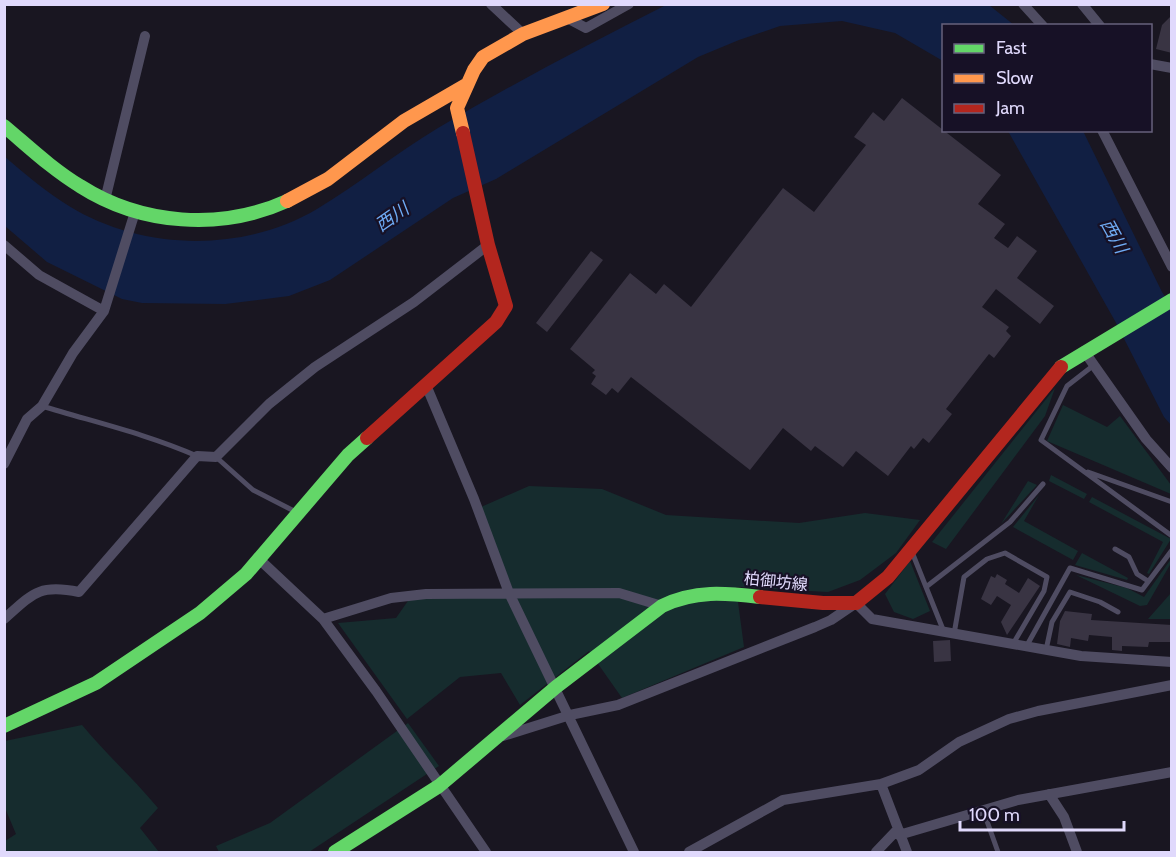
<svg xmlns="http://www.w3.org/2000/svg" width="1176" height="857" font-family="Cabin,'Noto Sans JP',sans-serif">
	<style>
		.green { fill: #162c2e }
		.water { fill: #111f43 }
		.building { fill: #393443 }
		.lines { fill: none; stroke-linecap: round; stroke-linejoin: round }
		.lane { stroke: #4f4c62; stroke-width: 5 }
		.street { stroke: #4f4c62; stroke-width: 10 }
		.fast { stroke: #63d668; stroke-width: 14 }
		.slow { stroke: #ff974d; stroke-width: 14 }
		.jam { stroke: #b3261e; stroke-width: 14 }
		.labels { text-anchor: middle; stroke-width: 4.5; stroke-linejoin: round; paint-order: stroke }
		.street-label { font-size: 16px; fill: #e0d9fc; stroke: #171126 }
		.water-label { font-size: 18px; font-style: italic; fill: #6fabf5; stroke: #171126 }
	</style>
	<rect width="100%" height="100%" fill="#191621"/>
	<path class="green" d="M1055,388L1045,416L946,549L932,542Z
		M1063,405L1107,427L1120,416L1171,485V494L1047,441Z
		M1051,475L1087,494L1084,499L1049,481Z
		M1028,481L1037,485L1001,524Z
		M529,486L602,489L666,515L799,523L865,513L920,520L896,553L860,580L828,592L736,587L744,647L622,698L589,651L520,705L501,673L460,677L407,719L338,623L396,618L410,598H516L481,507Z
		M1039,495L1024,521L1078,551L1073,560L1013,527Z
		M1092,497L1171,539L1149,574L1147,573L1163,542L1089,502Z
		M1082,553L1128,578L1127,580L1075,565Z
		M1171,559V563L1147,605L1140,606L1076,575L1127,588L1144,597Z
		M910,561L930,611L913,619L894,612L885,594Z
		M1171,593V619H1148Z
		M408,723L439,766L309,852H219L216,846L270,823Z
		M82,725C106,754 134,779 158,808L140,828L159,852H5V841L16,834L5,808V741Z"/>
	<path class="water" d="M666,5H989L1014,25L944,26L943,61L895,33L842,21L780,26L739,40L698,57L496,179L453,198L330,280L289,296L225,304L142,303L122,299L47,262L5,226L4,156C25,174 46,192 69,206C142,251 243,253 317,209C359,184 396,153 438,128C512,84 589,44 666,5Z
		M1008,131H1083L1162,292L1171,306V425L1164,417L1115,321Z"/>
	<path class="building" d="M1172,15V53L1156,49L1162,25Z
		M902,98L1001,175L978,204L1005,224L994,238L1008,248L1017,236L1037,251L1017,278L1054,306L1040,324L996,289L982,307L1009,327L1006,331L1011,336L994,358L989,354L946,409L952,414L929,443L923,438L914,449L911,446L888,476L856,451L843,467L815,446L811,451L783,428L750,470L631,377L618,393L612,388L606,395L591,384L596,376L592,373L595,370L570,349L630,273L656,294L664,284L691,307L783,188L814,212L866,145L854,137L873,112L884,121Z
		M591,251L603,260L547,332L536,323Z
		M997,574L1007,580L1005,584L1019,593L1028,578L1040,586L1007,635L1001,622L1011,605L997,596L991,605L981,599L991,576L995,578Z
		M1065,611L1092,614L1091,620L1172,625V642H1149L1148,647L1122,646V651L1112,650V637L1089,635L1088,641L1071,638L1070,647L1057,644L1060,621Z
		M950,640L951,661L934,662L933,641Z"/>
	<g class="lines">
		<path class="lane" d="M1094,365L1067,386L1041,440L1172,536
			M42,406C94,422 147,434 197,456
			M216,457L253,490L296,512
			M1088,472L1172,502
			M1115,549L1129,557L1137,574L1148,581
			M912,552L944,632
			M926,587L1010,522L1043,484
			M954,634L964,577L987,559L1005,553L1047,577L1044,591L1013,644
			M1026,647L1070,568L1142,590L1172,550
			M1046,650L1052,622L1070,592L1100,602L1118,612
			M983,810L998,852"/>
		<path class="street" d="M491,4L523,34
			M1023,4L1043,26
			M1082,4L1100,26
			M569,19L586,28L629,4
			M1150,64L1172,68
			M1102,130L1172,267
			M105,200L145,36
			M4,245L39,275L104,311
			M1084,351L1146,439L1172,468
			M426,385L474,499L509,593L634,852
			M4,464L27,419L42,406L73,353L104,311L135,212
			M259,559L323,619L376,691L486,852
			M4,619C33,593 39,584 79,592L197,456L216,457L269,404L315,367L414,302L488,245
			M323,619L391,598L426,594L619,593L662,606
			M503,736L570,715L618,705L815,627L831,620L856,603L872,619L1081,656L1172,662
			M881,784L907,852
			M1049,794L1064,817L1077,852
			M899,835L1018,800L1172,772
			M689,852L783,800L881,784L919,770L959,742L1009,719L1038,711L1172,685
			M876,852L897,830"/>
		<path class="fast" d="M4,126C29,147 52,169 80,186C141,225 221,231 287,201
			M1061,367L1172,300
			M4,726L96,683L200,613L246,574L348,455L367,438
			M335,852L439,786L556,687L662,606C695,590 725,593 760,597"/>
		<path class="slow" d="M463,133L457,108L474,70L483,57L523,34L603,4
			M287,201L328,179L404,121L466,85"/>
		<path class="jam" d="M367,438L496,322L506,306L488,245L463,133
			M760,597L823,603H856L888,577L1061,367"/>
	</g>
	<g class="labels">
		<g class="street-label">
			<text transform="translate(776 581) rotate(6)" y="6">柏御坊線</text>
		</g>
		<g class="water-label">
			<text transform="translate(392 217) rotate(-35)" y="6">西川</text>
			<text transform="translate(1114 236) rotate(61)" y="6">西川</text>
		</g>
	</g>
	<rect width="1176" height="857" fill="none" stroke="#e0d9fc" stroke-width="12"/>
	<rect x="942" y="24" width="210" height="108" fill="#171126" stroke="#67617c" stroke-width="1.5"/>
	<rect x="954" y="44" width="30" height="9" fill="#63d668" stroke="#67617c" stroke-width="1.5"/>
	<text x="996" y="54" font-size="18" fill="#e0d9fc">Fast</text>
	<rect x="954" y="74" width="30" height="9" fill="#ff974d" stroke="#67617c" stroke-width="1.5"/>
	<text x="996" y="84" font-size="18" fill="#e0d9fc">Slow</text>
	<rect x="954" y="104" width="30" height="9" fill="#b3261e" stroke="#67617c" stroke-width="1.5"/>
	<text x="996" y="114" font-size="18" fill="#e0d9fc">Jam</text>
	<path d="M960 821v9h164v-9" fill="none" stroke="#e0d9fc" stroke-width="3"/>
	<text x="969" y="821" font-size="18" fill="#e0d9fc" stroke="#171126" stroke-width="4.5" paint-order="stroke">100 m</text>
</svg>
